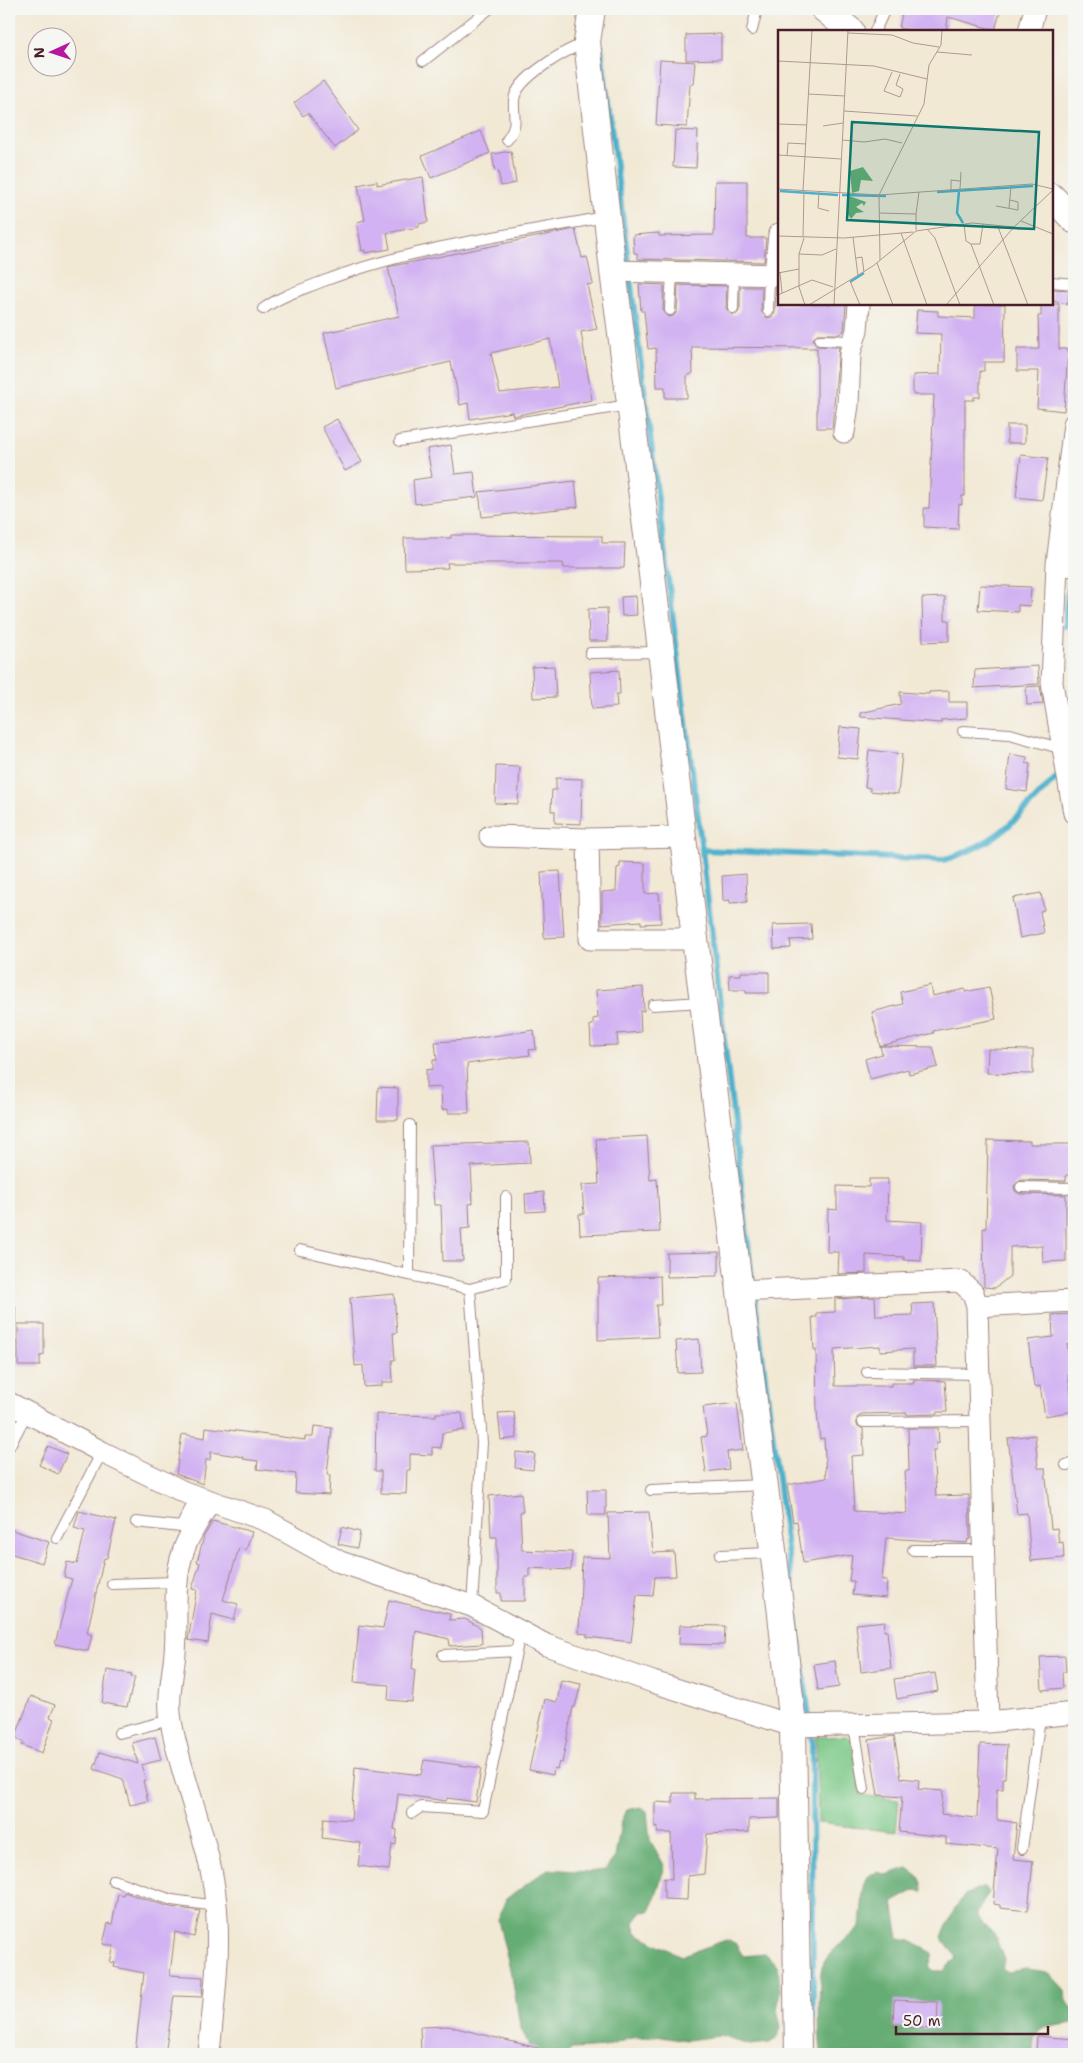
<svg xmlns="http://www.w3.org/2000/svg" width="1083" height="2063" font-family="'Shantell Sans',sans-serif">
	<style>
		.green { fill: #7dc988; stroke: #64745a }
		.forest { fill: #66ad74; stroke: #586650 }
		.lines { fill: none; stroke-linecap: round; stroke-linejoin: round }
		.stream { stroke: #4db1cc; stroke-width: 6 }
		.building { fill: #d2b2f2; fill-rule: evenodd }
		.service-casing { stroke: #9e8480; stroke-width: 12 }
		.minor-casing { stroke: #9e8480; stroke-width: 23 }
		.tertiary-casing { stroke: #9e8480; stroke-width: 28 }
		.service { stroke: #fff; stroke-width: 10 }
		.minor { stroke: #fff; stroke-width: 21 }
		.tertiary { stroke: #fff; stroke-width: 26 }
		.inset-river { fill: none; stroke: #4db1cc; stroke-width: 2.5 }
		.inset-road { fill: none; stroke: #af9891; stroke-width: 1 }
		.view { fill: #0f766e; fill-opacity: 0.15; stroke: #0f766e; stroke-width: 2.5 }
		.inset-edge { fill: none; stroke: #4a1f2b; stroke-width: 2.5 }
	</style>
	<rect width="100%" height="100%" fill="#f6f6f2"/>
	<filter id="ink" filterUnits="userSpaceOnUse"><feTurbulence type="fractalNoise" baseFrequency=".02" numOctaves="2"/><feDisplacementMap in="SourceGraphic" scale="10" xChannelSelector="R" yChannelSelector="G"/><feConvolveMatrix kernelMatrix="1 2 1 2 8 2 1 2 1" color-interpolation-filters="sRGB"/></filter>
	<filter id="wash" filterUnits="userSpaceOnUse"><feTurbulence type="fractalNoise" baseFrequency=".0096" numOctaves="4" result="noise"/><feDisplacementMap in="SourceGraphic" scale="20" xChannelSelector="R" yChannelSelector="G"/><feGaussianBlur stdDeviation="1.12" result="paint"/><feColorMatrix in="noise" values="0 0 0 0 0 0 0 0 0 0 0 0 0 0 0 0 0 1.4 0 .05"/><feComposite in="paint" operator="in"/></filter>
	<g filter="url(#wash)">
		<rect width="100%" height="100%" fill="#f2e9d5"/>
		<path class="green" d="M847,1736L851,1739L861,1795L899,1800L896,1832L818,1823L816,1737Z"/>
		<path class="forest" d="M641,1807L647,1812L650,1840L665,1867C659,1882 657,1897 650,1911L642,1912L634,1922L636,1933L681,1956L726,1940L735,1943L743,1956L765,1954L778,1966L780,1991L777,2010L781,2027L778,2036L770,2043L749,2045L721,2036L687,2040L661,2036L631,2038L605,2047L572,2049L566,2054H536L529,2046L520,2026L513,1982L498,1920L506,1899L548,1869L588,1872L605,1870L615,1857L621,1823L627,1810Z
			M907,1868C917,1873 923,1879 923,1891L915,1890L893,1902L899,1939L910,1941L933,1953L929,1966L934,1971H944L956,1957L942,1937L955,1908L965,1895L984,1887L988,1892L977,1914L983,1925L994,1933L1004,1960L1002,1968L1008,1972L1026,1969L1048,1972L1065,1990L1066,2001L1074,2010V2023L1042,2028L1034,2036L1033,2054H943L928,2050L915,2054H822C818,2045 818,1974 823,1965C829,1950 849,1939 860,1926L864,1884L869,1875L878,1872L887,1875Z"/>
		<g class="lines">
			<path class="stream" d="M601,47L702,850L752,1277L812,1741L813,2054
				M1065,626L1074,542
				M702,850L943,860C1005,842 1019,813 1063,771"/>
		</g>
		<g id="blocks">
			<path class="building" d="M903,9H1001L995,30L948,17L946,31H916L899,28Z
				M721,34V59L686,60V35Z
				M660,60L695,62L693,84H690L687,127L656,125Z
				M323,81L358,130L335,148L308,113L303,116L294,103Z
				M675,130L698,131L696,168L673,167Z
				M481,131L490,153L431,178L422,156Z
				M511,151L516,183L501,186L498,170L495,171L492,154Z
				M423,177L428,222L419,224V227L387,233L390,249L365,253V250L362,251L357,222L365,220L358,185L377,181V185Z
				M715,181H747V238H766L764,262L638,259L637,253H634L633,235L659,233V236L714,235Z
				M575,229L582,258L587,257L593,284L587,285L597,329L581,332L592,400L513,416L512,412L470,419L468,403L460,405L451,362L336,388L324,333L399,316L388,267ZM550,339L558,387L500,393L491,353Z
				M639,284L664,285L663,310L669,317L674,316L677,311L678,285L727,286L726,308L732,315L737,314L740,309V287H762L761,311L767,318L772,317L775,312L776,287H779V304H846L844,331L839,334H817L813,339L817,346L839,347L832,428H817V348L692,347L693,373L687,376V398H665V387H657L656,348L648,349L644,311H641Z
				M1052,289L1069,290L1068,304L1052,301Z
				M975,304H1005L1004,362H984V371H980V397H974V400H965V496H962V505L959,504L958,529L924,527V508H929L934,395H913V375L940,374L941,334L915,333L917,310L938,311V316L975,318Z
				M1041,304H1059V349H1068L1064,411L1037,408L1039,371H1017V349H1039L1038,316H1041Z
				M337,419L362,462L345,471L322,427Z
				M1007,425H1025V443H1007Z
				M451,445L455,474L474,472L477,497L415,504L413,480L432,477L427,449Z
				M1021,455L1048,458L1042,500L1016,497Z
				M575,481L578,507L482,517L479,492Z
				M451,535L602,536V543H625L624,568H564L563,563H447L448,568L405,569L404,538H451Z
				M980,585L1031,587L1030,606L1018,605V612L978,610Z
				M636,596L637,615L622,616L621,597Z
				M945,597V620H949V641L923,642L922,598Z
				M607,608L608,641H589L588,609Z
				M554,666L556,697L533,698L532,667Z
				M1038,666L1039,684L974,688L975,670Z
				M619,670L620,694H616L617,707L592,709L590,672Z
				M1040,686L1043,704L1027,705L1026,687Z
				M949,691V702H967V718L941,720V723L861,717L860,713L901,704L900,692L929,694V692Z
				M840,727L861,729L858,759L837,757Z
				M869,750L902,754L898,794L870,791V788L865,787Z
				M1010,754L1027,757L1026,763L1030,764L1027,792L1006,789Z
				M496,766L520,767L518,804L495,803Z
				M556,778L582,779L581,824L555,823V811H551L552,790H556Z
				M620,862L645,863V894L659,893L661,923L641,924V921L602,924V892L616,891L617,868L620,867Z
				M560,871L564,937L544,938L541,872Z
				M746,874L747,902L730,903V900L723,901L722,876Z
				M1041,893L1044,910L1040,911L1044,933L1020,938L1013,898Z
				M811,924L812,939L790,940L791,948L774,949L773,925Z
				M741,972H769V993H746V990H730L729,975H741Z
				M930,985L932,996L965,989V992L989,987L996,1019L933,1031L934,1033L880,1046L872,1012L903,1004L900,992Z
				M643,987L644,1011H640L641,1032L617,1034L618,1045L591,1046L590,1025H593V1019L598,1018L596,990Z
				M534,1030L536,1049L529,1050L530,1055L467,1064L469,1113H448V1109L442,1110L441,1087L426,1088V1070L433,1069V1060H437L435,1042L467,1040Z
				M880,1046L933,1047L938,1067L909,1074L908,1069L870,1079L865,1059L882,1054Z
				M988,1049L1033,1050V1074L987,1073Z
				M378,1087L398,1088V1120H377Z
				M647,1136L650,1180L657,1179L660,1232L580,1235L579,1214H584L582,1185L599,1184L596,1139Z
				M988,1140L1030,1141V1144H1074V1175H1066V1181L1021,1180L1014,1186L1015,1191L1020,1194L1066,1195V1261L1043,1262L1042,1246L1010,1247V1276L995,1288L984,1287L983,1228L986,1229Z
				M529,1142L530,1163L471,1166L473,1203L469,1204L470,1228L461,1229L463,1261H443L441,1205H434L430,1145Z
				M869,1179H888L887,1220L922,1222L921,1261L904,1260V1257L866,1255V1273L838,1274L839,1252H827L828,1209L837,1210V1186L869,1187Z
				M544,1192L545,1211L526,1212L525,1194Z
				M719,1252V1272H717V1276L667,1277V1253Z
				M660,1276L661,1305H656L658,1337L598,1340V1278Z
				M394,1294L397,1333H393L395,1360H392L393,1382H382V1386L364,1387L363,1365L355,1366L350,1298Z
				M875,1297L876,1316L913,1315L912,1304L934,1303L937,1366H913V1349L880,1351V1346L834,1349L835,1386H891V1383H914L913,1380L945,1381L947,1412H937V1414L907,1415V1413L862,1414L857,1418V1425L863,1429L864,1455L851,1456L854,1511L907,1514L905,1471H909L908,1428H938L939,1443L936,1444V1451H933L936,1496L969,1495L970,1530V1539H968L967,1543L886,1538L882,1580H887L886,1598L852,1595L854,1581H849L852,1555L803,1563L797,1521L793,1522L787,1485L826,1478L824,1438L820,1439L817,1412L816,1350H814L812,1317H817V1313L835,1312V1299Z
				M1074,1314V1344H1067L1071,1373L1068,1374L1074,1411L1045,1416L1040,1386L1034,1387L1028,1340L1053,1337L1052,1315Z
				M18,1324H44V1355L40,1356V1366H18Z
				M699,1339L701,1372L678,1373L676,1341Z
				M737,1403L743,1450L727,1452L729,1469L706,1472L701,1437L707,1436L703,1407Z
				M514,1412L517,1438L501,1440L498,1413Z
				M436,1413H462L464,1430L442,1433L441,1448L432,1447V1455L410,1454V1470H407L406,1494L381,1493V1471H375L376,1414L436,1416Z
				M314,1426L332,1428L327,1475H330L329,1495L295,1493L296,1474L257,1469L258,1461L243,1459L244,1457L211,1452L210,1460H206L203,1484L176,1474L182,1434L205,1438L206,1427L305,1440V1437H313Z
				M1035,1435L1038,1468H1045L1051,1529L1057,1528L1059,1543L1063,1542L1064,1558L1031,1561L1027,1513L1017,1514L1008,1438Z
				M48,1446L67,1454L58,1474L39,1465Z
				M516,1452L535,1454L533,1470L515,1468Z
				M587,1490H606V1515H588Z
				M521,1493L523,1512H520L522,1550L572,1552L571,1570L529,1568V1577H525V1601H501V1593H497V1537H491L489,1496Z
				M79,1511L116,1520L107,1558H104L87,1633L92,1635L88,1651L55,1644L72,1579L64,1577L67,1562L77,1564L85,1531L74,1528Z
				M649,1512L653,1553L674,1552L676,1576L655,1577L653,1596L637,1595L631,1642L587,1637V1634L579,1633L582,1557L610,1558L608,1513Z
				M213,1521L252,1532L246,1550L239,1548L223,1600L238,1604L234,1620L212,1614L208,1643L188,1640L197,1590L192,1589L200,1563L197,1562L204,1536Z
				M342,1527L360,1532L357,1548L338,1544Z
				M9,1529L49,1542L42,1563L9,1553Z
				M389,1600L450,1614L449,1620L465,1619L481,1628L482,1644L450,1646L449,1639L416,1631L412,1669H415L412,1702L388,1700L389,1685L354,1682L359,1625L383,1628Z
				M885,1621L884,1631H887L891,1668L861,1672L856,1624Z
				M680,1625L725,1626L724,1645L679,1644Z
				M1065,1656L1066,1672H1062L1063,1688L1042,1690L1040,1657Z
				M835,1661L839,1687L818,1690L814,1664Z
				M107,1670L132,1674L131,1677H135L127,1707L102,1703Z
				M935,1673L938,1691L897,1699L894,1679Z
				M561,1680L581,1684L575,1707H573L562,1763L559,1762L557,1769L554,1768L553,1775L529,1770L545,1699L557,1702Z
				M31,1696L55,1705L50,1717L54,1719L42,1753L22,1745L24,1742L15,1738Z
				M894,1736L901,1778L919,1780L918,1789L943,1791L941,1814L977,1818L980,1744L1007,1745L1005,1778H1003V1789H997V1820L1017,1823L1013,1859L1033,1861L1028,1911L1000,1908V1905L993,1904L998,1849L946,1844V1837L899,1832L902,1797L878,1795L869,1740Z
				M155,1737L161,1760L141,1765L146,1780L143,1781L148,1801L130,1805L123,1779L94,1769L100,1752L138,1764L132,1743Z
				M424,1760L481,1768L476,1802L447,1798L446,1801L398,1794L394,1829L397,1830L396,1845L392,1844L389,1870L358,1866L361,1843L322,1838L324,1818L351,1820L355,1767L421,1775Z
				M673,1793H695V1799L779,1798V1818L749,1819V1832L707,1834L704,1874L688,1876L687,1900L664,1899V1878L672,1879L671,1833H657L658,1826L655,1827V1802L673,1803Z
				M124,1892L170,1907L200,1911L194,1937L175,1932L170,1975L203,1977L202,1997L174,1996L165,2054H135L144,1973L114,1967L115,1963L110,1962L114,1946L103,1944L108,1923L112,1924L118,1894L123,1895Z
				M894,2000L938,2002L937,2029L893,2027Z
				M448,2026L538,2048L537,2054H421L420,2027Z
				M1037,2036L1074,2039V2054H1036Z"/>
		</g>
	</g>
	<g filter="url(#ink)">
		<use href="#blocks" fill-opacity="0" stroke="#9e8480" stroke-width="1"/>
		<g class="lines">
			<defs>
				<path id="service" d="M752,30L757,9
					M875,31L885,9
					M423,61L489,9
					M507,140C519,124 513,118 514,100C516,78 567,49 586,43
					M1052,282L1074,284
					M733,308L734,273
					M263,309C280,296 301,290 321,282C412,247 510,235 605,217
					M670,310L672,273
					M768,311L769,275
					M820,340L852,341
					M400,441L629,405
					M590,653L661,652
					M963,731L1010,734L1063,749
					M653,1005L702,1002
					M1021,1187L1074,1188
					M300,1250L470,1289L482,1443L472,1606
					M409,1275L410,1125
					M470,1289L506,1279V1197
					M9,1372L10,1308
					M867,1372L979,1374
					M863,1422L980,1421
					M9,1447L27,1413
					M1066,1465L1074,1464
					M651,1490L763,1485
					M136,1522L181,1527L196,1497
					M57,1538L102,1452
					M913,1550H984
					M720,1555L772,1553
					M112,1584L176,1582
					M443,1655L516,1651
					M854,1725L864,1789
					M119,1733L170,1720
					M412,1813L421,1807L483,1811L520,1633
					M1022,1849L1040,1717
					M113,1880L172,1900L216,1906"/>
				<path id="minor" d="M1029,31L1035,9
					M613,271L779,275
					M775,275L779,234
					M1074,424L1057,564L1052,683L1074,813
					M844,432L848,405L850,353L857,330L859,304
					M1057,564L1074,566
					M490,836L588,839L683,837
					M588,839L590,939H695
					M739,1291L960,1281L973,1293L977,1306
					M9,1403L102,1452L184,1492L265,1520L340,1562L472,1606L546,1645L653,1682L793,1726L988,1722L1074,1713
					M988,1722L977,1306L1074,1301
					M209,2054C214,1997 223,1939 213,1881C204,1826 180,1775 171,1721C167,1699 173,1675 175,1653C178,1619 172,1585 183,1552C188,1535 201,1518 209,1502"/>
				<path id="tertiary" d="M592,9L587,42L613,271L651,566L695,939L780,1605L793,1726L798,2054
					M824,9L851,31
					M1052,197L1074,220"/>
			</defs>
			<use href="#service" class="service-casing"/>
			<use href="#minor" class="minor-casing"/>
			<use href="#tertiary" class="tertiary-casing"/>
			<use href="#service" class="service"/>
			<use href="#minor" class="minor"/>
			<use href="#tertiary" class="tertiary"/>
		</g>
	</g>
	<g transform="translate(778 30)">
		<rect width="275" height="275" fill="#f2e9d5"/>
		<path d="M85,137L95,151L83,150L81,161L74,163L72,141ZM71,166L88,172L86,176L84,173L78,177L86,182L78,183L73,189L70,184Z" fill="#66ad74"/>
		<path class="inset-river" d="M2,161L60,165M181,161L179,183L185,193M159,162L255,156M64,165L108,166M72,252L86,243"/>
		<path class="inset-road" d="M70,3L114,5L135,13L161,17M159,22L194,25M0,31L96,36L149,49M114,42L106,61L122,67L125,59L118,55L122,44M30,64L67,66M66,81L139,86M0,94L29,95M45,96L65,93M64,110L86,112L107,109L124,113M0,125L63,129M9,126L10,113L28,114M0,159L101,165L254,154L275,159M182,159L183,142M173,160V150L182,151M25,161L34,0M41,162L40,178L51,181M218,176L240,180V172L232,170M231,178L233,156M101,183L138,184V200M138,184L141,162M243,191L275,204M186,194L188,211L193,214L216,275M220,197L250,275M149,199L157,208L182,275M123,203L149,275M0,206L66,208L135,202M25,207L26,161M75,207L80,246M26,208L21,224V257L27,275M193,214H202L205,194M21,224L44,225L58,219M78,228L84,227L86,242M102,230L101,165L146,74L151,35L163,15L164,0M99,233L115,275M0,243L21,239M2,243L4,263M72,251L82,275M0,265L34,250L55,257M31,275L95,236L138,201L194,193L236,197M56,275L70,0M168,275L236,197L275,160"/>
		<path class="view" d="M74,92L261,102L256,199L69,190Z"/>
		<rect width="275" height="275" class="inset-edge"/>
	</g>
	<rect width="1083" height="2063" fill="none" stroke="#f6f6f2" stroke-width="30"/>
	<g transform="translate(52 52) rotate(267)"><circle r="24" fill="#f6f6f2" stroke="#b1a0a2"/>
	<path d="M0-4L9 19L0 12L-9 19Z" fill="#b5179e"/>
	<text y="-8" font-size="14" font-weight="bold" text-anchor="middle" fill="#4a1f2b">N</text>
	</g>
	<path d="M896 2026v8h152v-8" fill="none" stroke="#4a1f2b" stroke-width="2.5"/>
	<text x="903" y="2026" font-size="15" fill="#4a1f2b" stroke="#f6f6f2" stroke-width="4" paint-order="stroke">50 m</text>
</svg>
